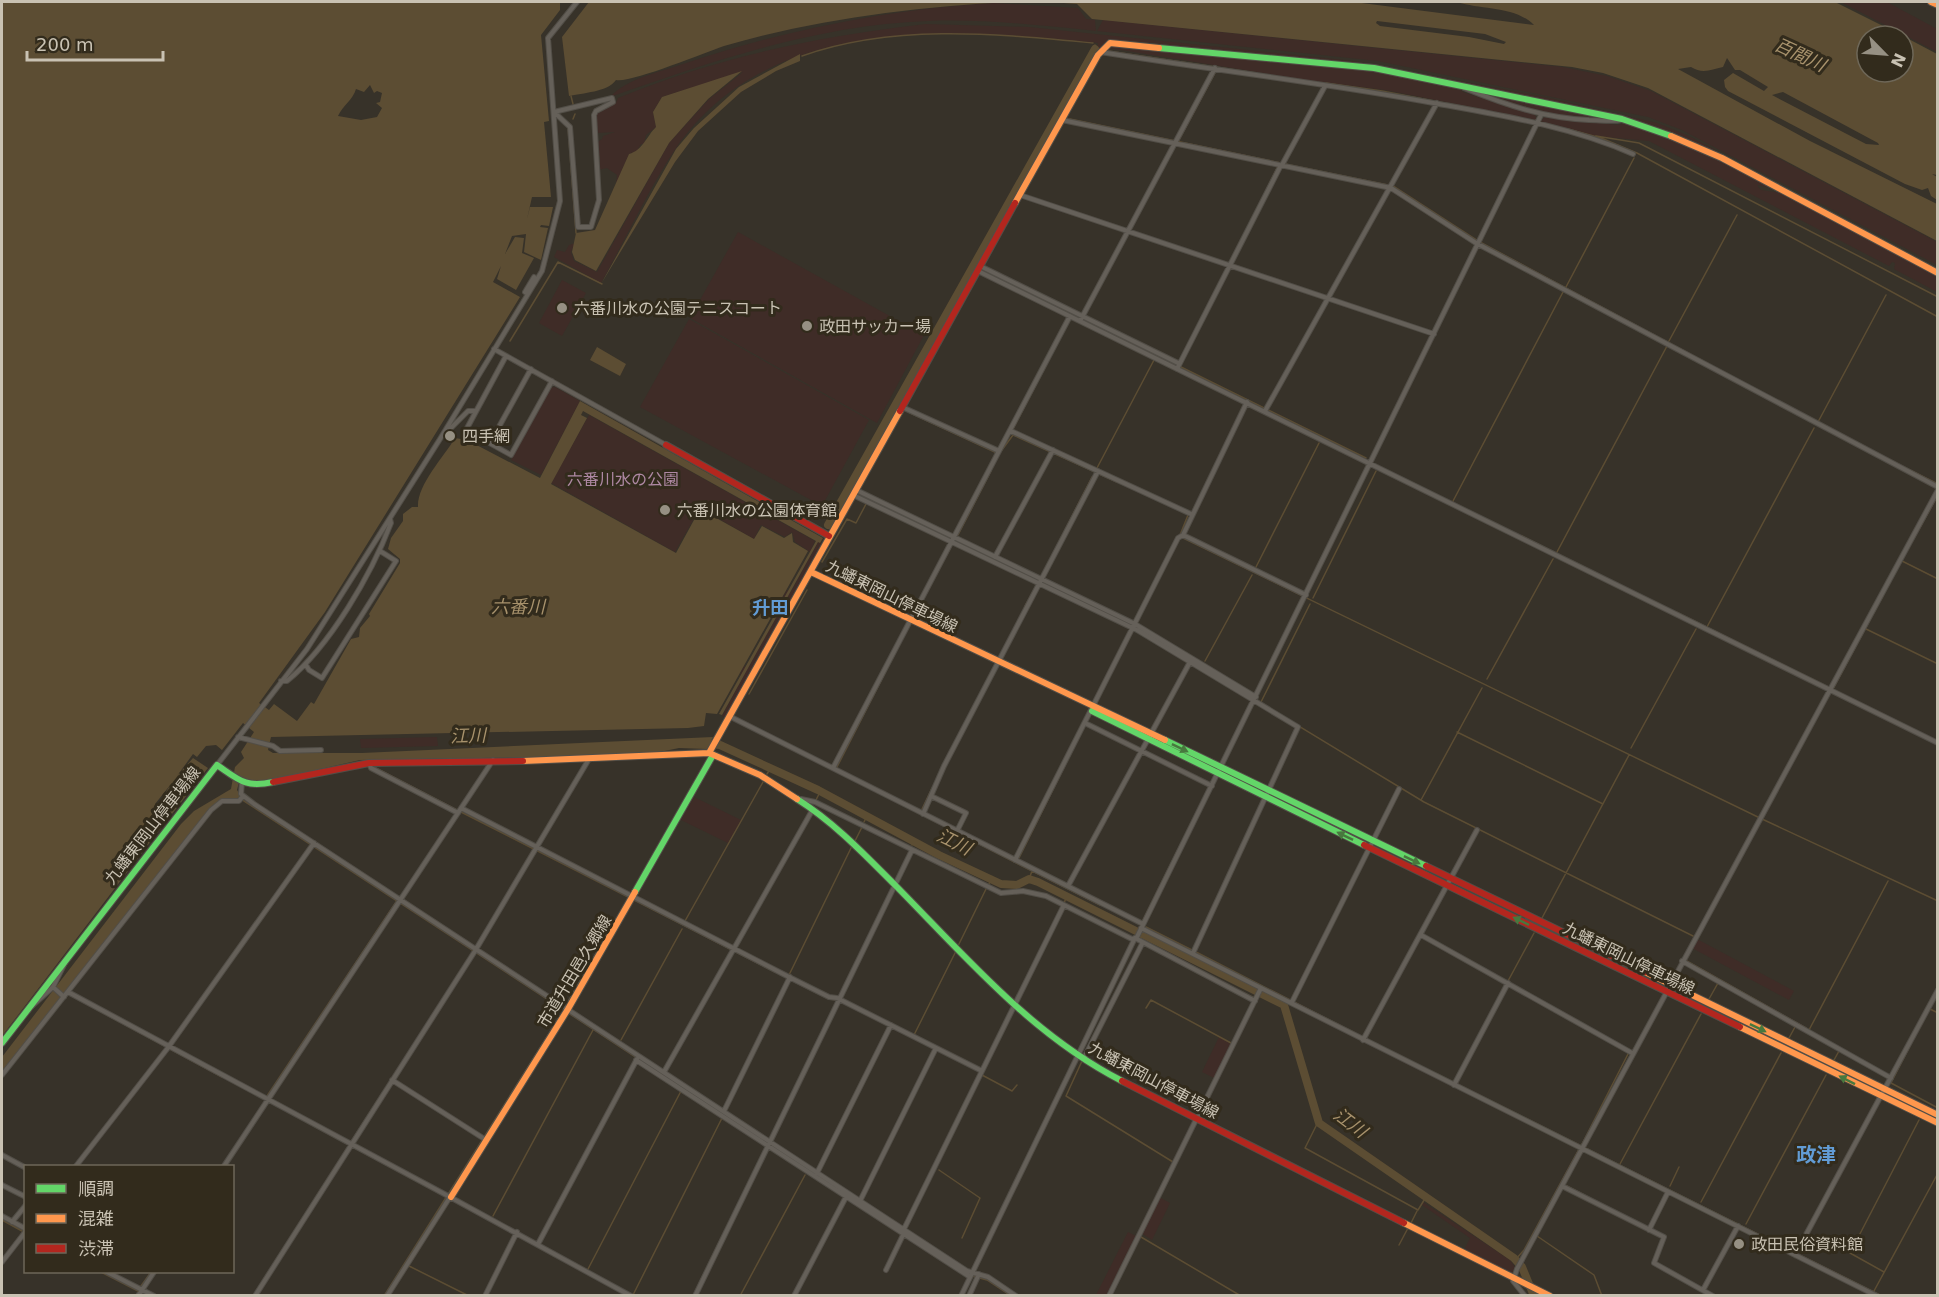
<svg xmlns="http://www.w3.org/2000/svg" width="1939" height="1297" font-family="'DejaVu Sans','Noto Sans JP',sans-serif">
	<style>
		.green { fill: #3f2c27 }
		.water { fill: #5c4d33; fill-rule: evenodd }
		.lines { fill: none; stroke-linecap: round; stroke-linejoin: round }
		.stream { stroke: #5c4d33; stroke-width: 1.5 }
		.river { stroke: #5c4d33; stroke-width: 8 }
		.street-casing { stroke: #524e47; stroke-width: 6 }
		.fast-casing { stroke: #524e47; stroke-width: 8 }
		.slow-casing { stroke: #524e47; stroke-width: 8 }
		.jam-casing { stroke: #524e47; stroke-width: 8 }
		.street { stroke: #656059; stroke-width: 4 }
		.fast { stroke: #63d668; stroke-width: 6 }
		.slow { stroke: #ff974d; stroke-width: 6 }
		.jam { stroke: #b3261e; stroke-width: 6 }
		.oneway { fill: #48783e }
		.poi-dot { fill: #969083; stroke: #322b1c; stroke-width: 2 }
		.labels { text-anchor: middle; stroke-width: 6; stroke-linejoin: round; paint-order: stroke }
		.poi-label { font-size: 16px; fill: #c9c2b3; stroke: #322b1c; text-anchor: start }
		.park-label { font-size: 16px; fill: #ae88a3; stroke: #322b1c }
		.street-label { font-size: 16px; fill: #c9c2b3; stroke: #322b1c }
		.water-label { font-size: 18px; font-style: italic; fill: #a8926c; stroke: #322b1c }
		.neighbourhood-label { font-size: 18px; font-weight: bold; fill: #629cd5; stroke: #322b1c }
		.quarter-label { font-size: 20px; font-weight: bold; fill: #629cd5; stroke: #322b1c }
	</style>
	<rect width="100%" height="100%" fill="#373229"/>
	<path class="green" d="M1841,2H1887L1937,29V52Z
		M994,3L1078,8L1086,19L1095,20L1096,31C1040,25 984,19 928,21C817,25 713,61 610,97C627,79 656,73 680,65C780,31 888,9 994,3Z
		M1103,20L1563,67L1607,76L1651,91L1937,242V265L1682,130L1648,117L1378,61L1097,31Z
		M926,24L1029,27L1353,61L1541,96L1657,123L1689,136L1781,185L1668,132L1597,110L1353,62L1118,40H1108L1099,48H1097L1098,43C955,28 769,13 676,148C649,188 625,240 601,283L554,257L557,250L565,252L569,245L575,243L571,252L574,261L597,272L669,143L709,99L743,72L662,97L653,112L656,127L646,135L644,144H641L637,151L629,154L616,184L617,175L607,168L598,170L600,158L596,143L602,139L603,136L615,132L597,133L595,115L616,103L618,98C717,57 820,36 926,24Z
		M1118,46C1232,56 1345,64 1457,86L1463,92L1535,115L1537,120L1385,90L1305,80L1109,48Z
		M1472,89L1611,119C1554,117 1525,111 1472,89Z
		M1545,117L1618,125L1626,123L1685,144L1776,189L1757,185L1761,190L1782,193L1937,275V292L1894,269L1895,263L1892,262L1889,266L1649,141L1596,136L1540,121Z
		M738,232L924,335L877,423L690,318Z
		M562,280L586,293L562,336L539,323Z
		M689,319L869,420L822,506L640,407Z
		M555,387L580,401L541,475L511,460L550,388Z
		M589,415L815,541L810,552L795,542L792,532L785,537L761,525L754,539L700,508L675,552L551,483Z
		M818,542L822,544L726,718L722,716L743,677L740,675L744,666L748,668L786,599L783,597L787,590L791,592Z
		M437,737L438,746L361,748L360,739Z
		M694,797L741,820L728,843L681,820Z
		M1697,939L1794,991L1789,1000L1692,948Z
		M1219,1037L1231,1044L1214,1078L1202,1072Z
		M1159,1197L1170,1203L1152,1240L1141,1233Z
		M1423,1202L1510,1260L1515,1267L1513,1272L1510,1273L1464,1250L1470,1238L1422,1205Z
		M1128,1232L1136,1236L1107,1295H1096Z"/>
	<path class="water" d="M2,2H560V10L541,35L549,121L544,122L551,197H532L527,219L530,207H553L549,226L541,225L540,227L548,228L541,260L524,252L526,234L512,236L505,254L515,237L524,238L522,253L534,258L516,290L497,279L501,266L493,282L520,297L325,612L259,703L269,710L274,704L297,721L311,702L314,704L351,639L359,637L360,628L370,616L369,614L400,563V559L388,549L391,538L403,521V514L412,507H418C417,485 443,458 455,438L467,440L540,478L580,401L823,538L820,543L818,542L722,715L719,714L816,541L583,411L581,415L587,418L551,484L676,553L700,509L754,539L762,526L784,538L792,533L793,542L808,551L717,714L706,713L704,726L688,728L271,737L268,750L273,753H362L713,737L707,749L679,748L655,753L604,756L360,760L264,782L240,778L237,790L241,796L238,800L219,801L211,807L2,1074V1057L181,824L194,811L231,789L235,767L244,758L241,752L254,732L243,723L222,750L216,745L206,746L197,757L193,754L177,776L193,758L208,768L172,814L159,803L171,784L155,804L161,814L158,820L164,824L2,1036ZM370,85L374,93L377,91L382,93L380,102L376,103L382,108L377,117L361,120L338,116C343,105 353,100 356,89L364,92Z
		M589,2H1010C915,7 816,19 724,46C703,53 632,83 616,80C608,92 582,93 569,96L562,37Z
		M1050,2H1354L1534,25C1515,6 1482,10 1457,2H1835L1903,36H1867V72H1903V36L1937,54V175L1932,174L1937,177V200L1931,196L1928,188L1922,190L1905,184L1728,91L1725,87L1724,80L1733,73L1764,91L1768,87L1740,70H1735L1727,58L1723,67C1711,70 1702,74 1691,67L1678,69L1810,141L1937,204V241L1648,88L1603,73L1572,67L1092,19L1077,4ZM1377,21L1485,34L1506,42L1504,44L1469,37L1380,26L1376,23ZM1783,92L1878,143L1879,145L1866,144L1772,95Z
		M800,54V61L776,71L741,92L698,131L675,162L601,284L676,149L694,128L739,87Z
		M742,71L708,99L669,143L596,271L575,260L572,252L576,233L595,230L629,154C643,150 646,137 656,127L653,112L662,97Z
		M597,347L626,364L620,376L590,360Z"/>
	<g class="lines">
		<path class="stream" d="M1095,45V49
			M1108,51L1256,73
			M802,56C895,23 997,34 1093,43
			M1326,83L1382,91L1481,110
			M571,96L573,104
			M1056,116H1058
			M573,119L575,114
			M1070,119L1281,163
			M1539,122L1551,125
			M568,127L576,233
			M1568,129L1601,138L1637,153L1938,317
			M1596,136L1639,143L1938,297
			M1179,140L1216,71
			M1167,161L1176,145
			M1285,164L1393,186L1478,241L1703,361
			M1245,233L1278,166
			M972,265L975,266
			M986,272L1176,365
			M1566,287L1634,158
			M510,341L558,262L602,284
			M1669,341L1737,215
			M1181,367L1366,458
			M894,406L896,407
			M908,412L999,454L1013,435L1095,472
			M1818,422L1886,295
			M1013,429L1050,358
			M1890,460L1938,484
			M1097,468L1154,360
			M1099,474L1117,482
			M848,489L850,490
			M861,496L1135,627L1424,802L1693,936
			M1452,503L1563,292
			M1188,515L1180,535L1183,538L1762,819L1938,901
			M958,535L991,471
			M1522,536L1596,573
			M1912,542L1938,495
			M1557,552L1667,346
			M1902,561L1938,579
			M822,562L847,519L856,523L866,504
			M1256,567L1319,443
			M1041,577L1092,477
			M1313,598L1376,471
			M1025,606L1036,586
			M1676,612L1828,687
			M914,617L952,545
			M1707,627L1814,428
			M1866,629L1938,664
			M1205,661L1252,575
			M1116,664L1132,633
			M1487,679L1553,559
			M1833,689L1901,562
			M749,694L807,590
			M1261,702L1310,604
			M736,720L1032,871L1029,879
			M1457,732L1603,804
			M1631,748L1696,629
			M837,767L909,626
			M376,768L457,810
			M767,774L770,769
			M241,799L686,1090
			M816,800L820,792
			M1421,800L1482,688
			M922,809L932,788
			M461,812L628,897
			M864,822L867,816
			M855,841L862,827
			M912,845L914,841
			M1019,858L1082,731
			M1032,871L1100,905
			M989,884L991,879
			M632,899L775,972
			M1064,903L1067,896
			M1542,918L1629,755
			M685,921L763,782
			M1142,922L1200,805
			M1146,927L1192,950
			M1140,939L1141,934
			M958,946L986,889
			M1197,948L1253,828
			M1196,952L1355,1033
			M1685,960L1806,1028
			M789,975L852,846
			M1508,981L1534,933
			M795,982L829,999L838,1000
			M1242,992L1254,998
			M68,994L222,1077
			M1709,999L1718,983
			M566,1005L616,919
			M1146,1008L1151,1000L1231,1043
			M1930,1009L1938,1013
			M1809,1030L1888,881
			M914,1035L956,951
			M1789,1038L1795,1027
			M621,1040L682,929
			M1913,1040L1891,1083L1938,1108
			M1834,1060L1839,1051
			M1082,1061L1066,1096L1173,1162
			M1437,1074L1882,1296
			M982,1075L1012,1091L1017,1085
			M267,1096L396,902
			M1319,1120L1305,1148L1418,1210L1426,1197
			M314,1126L439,1193
			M351,1142L383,1092
			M1581,1146L1629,1052
			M1620,1164L1701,1014
			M939,1170L980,1198L962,1238
			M1561,1183L1590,1198
			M1670,1186L1679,1167
			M1701,1202L1781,1053
			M493,1216L593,1030
			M2,1220L22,1231
			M1411,1223L1417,1211
			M1746,1224L1826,1075
			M1537,1236L1594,1275L1602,1296
			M1141,1237L1241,1296
			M1399,1245L1408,1228
			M1516,1259L1524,1250L1579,1149
			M2,1260L25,1229
			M409,1266L469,1296
			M588,1269L681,1091
			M101,1272L138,1291
			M1884,1272L1850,1253L1919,1120
			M972,1276L987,1280L1011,1296
			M141,1286L151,1272
			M1874,1291L1938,1173
			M633,1295L722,1118
			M136,1296L139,1291
			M253,1296L348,1147
			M384,1296L560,1016
			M693,1296L725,1230
			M740,1296L805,1175
			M1936,1296L1938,1293"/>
		<path class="river" d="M828,525L1095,49
			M699,743L720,745L818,790L939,855L1001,884L1017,885L1029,879L1038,882L1284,1005L1319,1123L1514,1258L1522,1267L1534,1296"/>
		<defs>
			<path id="street" d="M1100,52C1213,70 1327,83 1439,104C1505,116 1572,127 1633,154
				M1464,88C1506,105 1544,118 1589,120C1600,120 1611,122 1622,120
				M612,98L613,102L596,111L594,115L599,200L591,227H578L570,127L554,112Z
				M1062,120L1391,188L1476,243L1938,487
				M1282,165L1325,86
				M1020,195L1434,334
				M980,266L1178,363
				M978,271L1938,743
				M528,294L525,292L534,277
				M1080,321L1215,68
				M494,349L666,445
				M506,356L466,430L511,455L552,381
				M1177,369L1281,165
				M902,407L999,451L1070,316
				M1265,411L1437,103
				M1011,431L1191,514
				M445,434L468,411H476
				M490,443L531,369
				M856,490L1135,624L1256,697
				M853,495L1137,630L1298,727L1193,953
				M1183,535L1306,595
				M995,557L1053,450
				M306,665L309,670L322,678L396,561L380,551
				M281,681H287C330,646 371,575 391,523L390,519
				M729,716L1143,924
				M1085,723L1212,786
				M238,737L273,746L280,751L321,750
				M369,763L371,768L458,813
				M217,765L307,649L440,439L542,271L560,201L548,38L577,2
				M833,768L999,451
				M242,782L241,794L254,804L967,1271L988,1277L1016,1296
				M931,796L966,813L957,831
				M801,799L815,802L1001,893L1023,891L1046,896L1132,939L1137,937L1541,115
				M461,808L789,977L829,997L837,998L982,1071
				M923,814L944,766L1098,471
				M1015,860L1178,538L1183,535L1247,402
				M1068,886L1190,662
				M1141,928L1877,1296
				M1421,935L1632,1053
				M1682,961L1891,1078
				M53,987L64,997
				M68,992L450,1197
				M1292,1002L1399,789
				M32,1006L53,987L65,963
				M1363,1040L1477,830
				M1084,1058L1142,944
				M636,1060L970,1277
				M664,1072L813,809
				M2,1075L211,810L222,801H239L243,796
				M392,1080L486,1140
				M1454,1085L1508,983
				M724,1111L790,977
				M2,1155L26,1168
				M76,1166L167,1049L314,843
				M224,1166L493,760
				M817,1173L891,1025
				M2,1185L26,1197
				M1562,1186L1664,1237L1654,1263L1713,1296
				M860,1201L936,1048
				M2,1216L26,1229
				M12,1222L26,1205
				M904,1229L1064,905
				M1649,1230L1668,1192
				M538,1244L637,1059
				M1795,1255L1938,990
				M2,1262L26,1231
				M886,1270L904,1233
				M107,1272L154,1296
				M1703,1290L1738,1226
				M138,1296L154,1272
				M255,1296L475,951L589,759
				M387,1296L450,1197L631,1296
				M485,1296L517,1232
				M695,1296L912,850
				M794,1296L847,1195
				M961,1296L1135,938L1255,1001
				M969,1296L979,1274
				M1109,1296L1261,988
				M1525,1296L1513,1281L1517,1269L1938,490"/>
			<path id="fast" d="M1159,48L1374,68L1622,119L1671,136
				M1092,711L1364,845
				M1165,740L1426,866
				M797,799C835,823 865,855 896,886C966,957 1032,1035 1122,1081
				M635,892L713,755
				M2,1043L217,765C239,780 245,788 273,782"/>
			<path id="slow" d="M1931,2L1938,5
				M1671,136L1722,158L1938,273
				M1015,203L1098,55L1110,43L1159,48
				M811,572L1165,740
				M709,753L900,411
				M523,761L709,753L760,775L797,799
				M1645,972L1938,1115
				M1740,1027L1938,1123
				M451,1197L568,1009L635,892
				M1404,1223L1550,1296"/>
			<path id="jam" d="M900,411L1015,203
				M666,445L829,536
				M273,782L369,763L523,761
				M1364,845L1740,1027
				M1426,866L1645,972
				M1122,1081L1404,1223"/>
		</defs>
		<use href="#street" class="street-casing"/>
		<use href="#fast" class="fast-casing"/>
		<use href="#slow" class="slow-casing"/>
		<use href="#jam" class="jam-casing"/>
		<use href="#street" class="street"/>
		<use href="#fast" class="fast"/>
		<use href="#slow" class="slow"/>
		<use href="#jam" class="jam"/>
	</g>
	<defs><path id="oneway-solid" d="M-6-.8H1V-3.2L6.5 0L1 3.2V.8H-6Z" transform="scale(1.5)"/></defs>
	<g class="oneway">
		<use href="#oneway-solid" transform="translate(1180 748) rotate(26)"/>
		<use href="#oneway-solid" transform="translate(1345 836) rotate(-154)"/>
		<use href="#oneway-solid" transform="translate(1412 860) rotate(26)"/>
		<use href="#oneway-solid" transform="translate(1521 921) rotate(-154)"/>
		<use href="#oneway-solid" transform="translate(1758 1028) rotate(26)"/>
		<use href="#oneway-solid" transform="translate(1847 1080) rotate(-153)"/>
	</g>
	<g class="poi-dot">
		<circle cx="562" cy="308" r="6"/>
		<circle cx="807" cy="326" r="6"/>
		<circle cx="450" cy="436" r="6"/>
		<circle cx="665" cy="510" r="6"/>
		<circle cx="1739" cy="1244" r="6"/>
	</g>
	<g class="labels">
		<g class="poi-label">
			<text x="574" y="314">六番川水の公園テニスコート</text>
			<text x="819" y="332">政田サッカー場</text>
			<text x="462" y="442">四手網</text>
			<text x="677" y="516">六番川水の公園体育館</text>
			<text x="1751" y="1250">政田民俗資料館</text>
		</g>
		<g class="park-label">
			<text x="623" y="485">六番川水の公園</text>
		</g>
		<g class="street-label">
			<text transform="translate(892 596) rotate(26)" y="6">九蟠東岡山停車場線</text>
			<text transform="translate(152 825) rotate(-52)" y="6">九蟠東岡山停車場線</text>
			<text transform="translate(1629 958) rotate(26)" y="6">九蟠東岡山停車場線</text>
			<text transform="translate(574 971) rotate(-59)" y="6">市道升田邑久郷線</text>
			<text transform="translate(1154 1080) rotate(28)" y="6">九蟠東岡山停車場線</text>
		</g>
		<g class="water-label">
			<text transform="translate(1800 55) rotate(25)" y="6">百間川</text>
			<text x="518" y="613">六番川</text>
			<text transform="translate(468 736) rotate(-2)" y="6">江川</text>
			<text transform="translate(954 842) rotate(26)" y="6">江川</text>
			<text transform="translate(1350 1123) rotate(37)" y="6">江川</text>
		</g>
		<g class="neighbourhood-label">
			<text x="770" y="614">升田</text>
		</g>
		<g class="quarter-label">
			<text x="1816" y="1162">政津</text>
		</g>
	</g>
	<rect width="1939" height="1297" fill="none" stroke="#c9c2b3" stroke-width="6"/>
	<rect x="24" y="1165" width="210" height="108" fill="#322b1c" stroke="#6e6758" stroke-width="1.5"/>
	<rect x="36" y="1184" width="30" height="9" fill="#63d668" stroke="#6e6758" stroke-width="1.5"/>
	<text x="78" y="1195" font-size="18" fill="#c9c2b3">順調</text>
	<rect x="36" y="1214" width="30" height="9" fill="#ff974d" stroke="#6e6758" stroke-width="1.5"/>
	<text x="78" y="1225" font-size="18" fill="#c9c2b3">混雑</text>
	<rect x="36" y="1244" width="30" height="9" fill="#b3261e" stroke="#6e6758" stroke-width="1.5"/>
	<text x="78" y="1255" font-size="18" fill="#c9c2b3">渋滞</text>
	<g transform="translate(1885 54) rotate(115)"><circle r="28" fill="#322b1c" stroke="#6e6758" stroke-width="1.5"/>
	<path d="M0-4.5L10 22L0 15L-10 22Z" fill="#969083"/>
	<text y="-9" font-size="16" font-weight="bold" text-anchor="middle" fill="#c9c2b3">N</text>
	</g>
	<path d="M27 51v9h136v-9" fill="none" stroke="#c9c2b3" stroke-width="3"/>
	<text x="36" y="51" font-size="18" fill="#c9c2b3" stroke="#322b1c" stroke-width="4.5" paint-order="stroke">200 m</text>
</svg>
